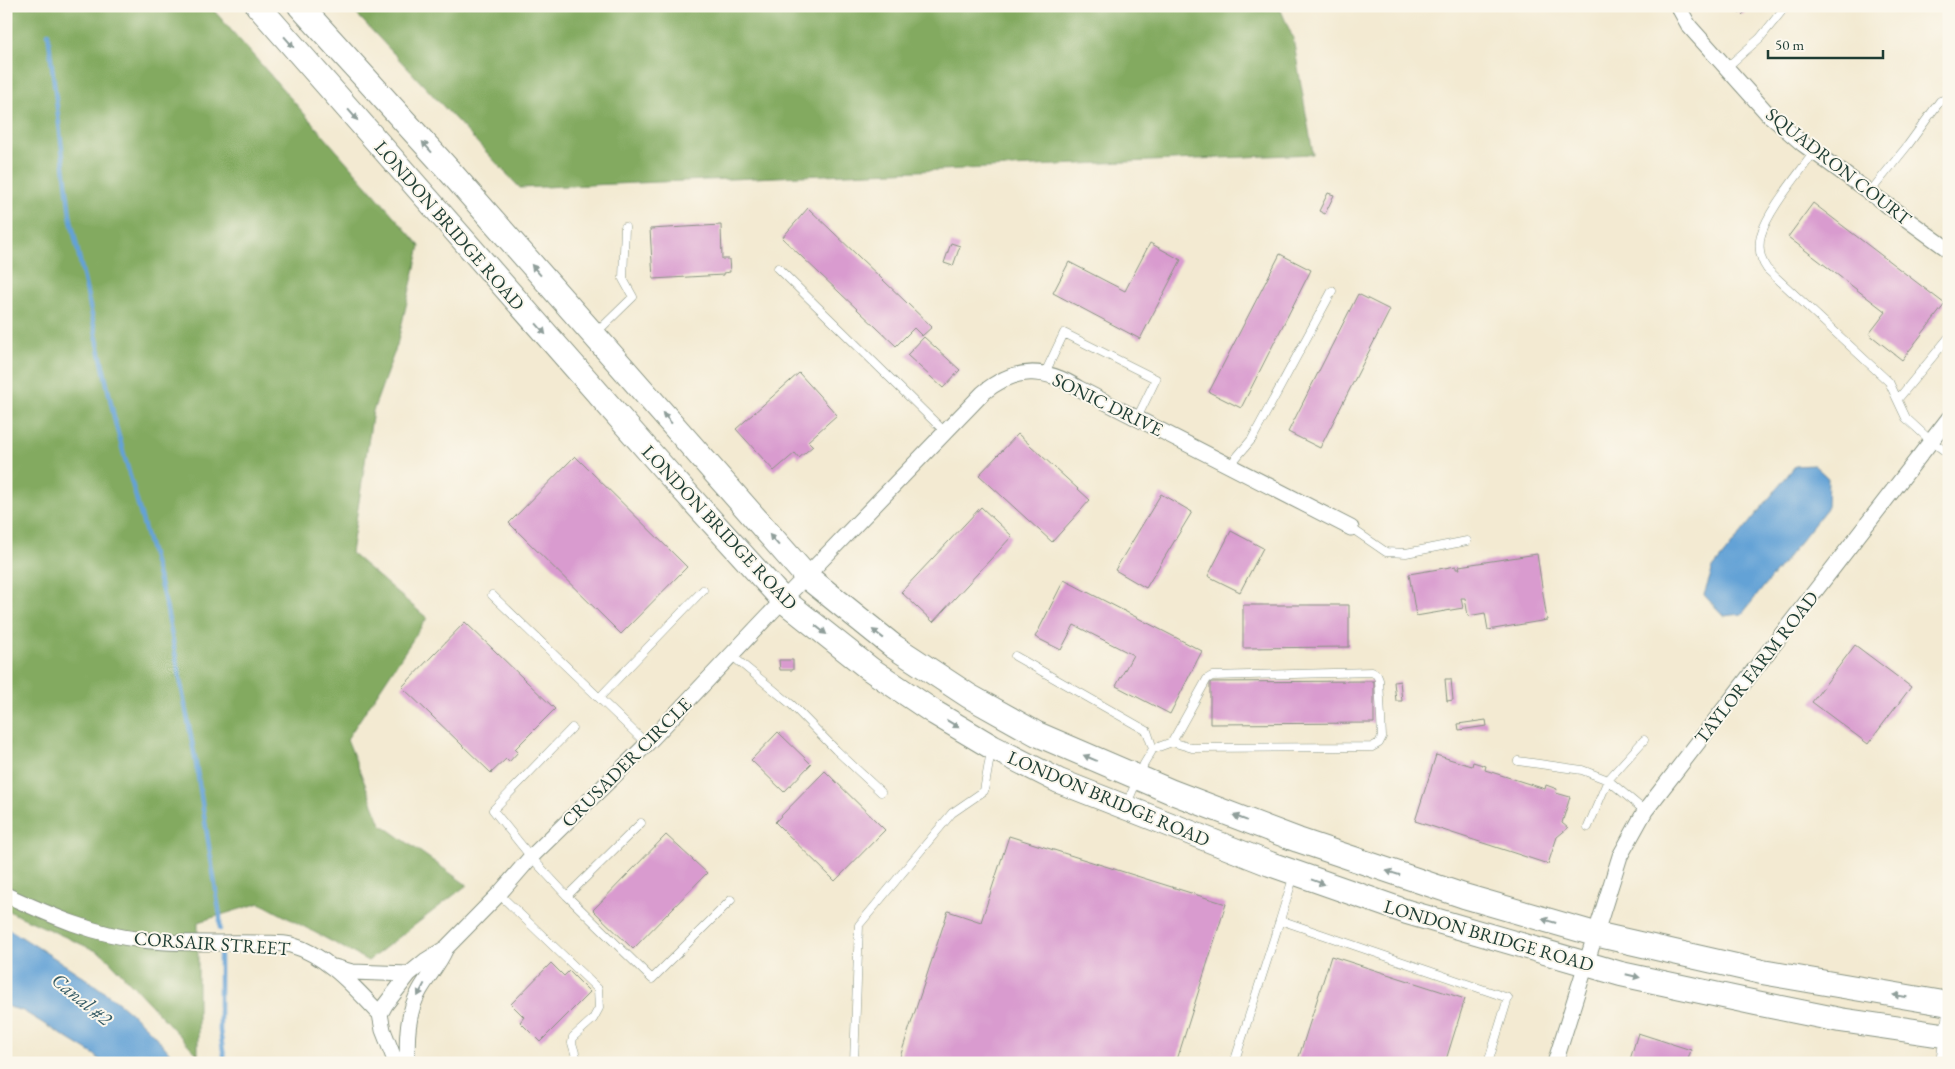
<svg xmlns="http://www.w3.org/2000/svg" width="1955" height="1069" font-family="'EB Garamond',serif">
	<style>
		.forest { fill: #83aa60; stroke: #51744a }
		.water { fill: #64a2d6; stroke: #427085 }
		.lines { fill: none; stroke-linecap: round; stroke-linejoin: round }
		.stream { stroke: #64a2d6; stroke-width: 4.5 }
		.building { fill: #d99bcf }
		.lane-casing { stroke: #899483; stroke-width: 9 }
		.street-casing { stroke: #899483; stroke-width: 17 }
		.primary-casing { stroke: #899483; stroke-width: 26 }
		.lane { stroke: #fff; stroke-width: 8 }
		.street { stroke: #fff; stroke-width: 15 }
		.primary { stroke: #fff; stroke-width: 24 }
		.oneway { fill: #8f9e9a }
		.labels { text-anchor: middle; stroke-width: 4; stroke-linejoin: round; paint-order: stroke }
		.street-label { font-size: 19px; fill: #1f3d34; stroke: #fbf7ec }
		.water-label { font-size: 20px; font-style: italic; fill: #345b65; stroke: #fbf7ec }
	</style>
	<rect width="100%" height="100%" fill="#fbf7ec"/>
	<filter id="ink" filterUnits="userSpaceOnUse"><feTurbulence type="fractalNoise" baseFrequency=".02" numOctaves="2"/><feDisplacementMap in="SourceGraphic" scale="10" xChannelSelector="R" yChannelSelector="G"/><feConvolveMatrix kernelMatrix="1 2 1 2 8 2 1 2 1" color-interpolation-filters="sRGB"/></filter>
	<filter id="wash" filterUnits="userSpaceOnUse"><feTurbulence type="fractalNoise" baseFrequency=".0096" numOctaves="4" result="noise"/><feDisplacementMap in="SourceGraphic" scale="20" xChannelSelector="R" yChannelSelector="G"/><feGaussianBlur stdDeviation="1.12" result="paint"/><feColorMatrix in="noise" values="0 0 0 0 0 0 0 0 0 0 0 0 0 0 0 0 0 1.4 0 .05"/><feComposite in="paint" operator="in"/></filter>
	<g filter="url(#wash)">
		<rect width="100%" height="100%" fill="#f3ead2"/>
		<path class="forest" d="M6,6H210L420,246L397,345L373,411L351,553L427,618L347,739L381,824L467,885L368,961L260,903L198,922V1055L103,954L6,910Z
			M349,6H1279L1293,38L1313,154L520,188Z"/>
		<path class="water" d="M1814,465L1828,478L1827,508L1742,614L1724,616L1704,595L1713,568L1795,466Z
			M6,927C64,965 137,1005 177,1063H102L95,1055L23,1011L6,1006Z"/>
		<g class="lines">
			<path class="stream" d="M48,33L70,215L116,426L166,605L195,758L220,916V929
				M220,955V1031L225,1063"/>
		</g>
		<g id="blocks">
			<path class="building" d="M1733,6H1750L1742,15Z
				M1328,193L1334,195L1325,214L1319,211Z
				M1813,203L1945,304L1902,360L1869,334L1886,312L1788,237Z
				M808,208L932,327L922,336L914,328L896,346L782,238Z
				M721,225L722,259H729L730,272L723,273V275L653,279L650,229Z
				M951,243L960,246L953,266L944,263Z
				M1150,243L1181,260L1140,339L1053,293L1069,262L1125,291Z
				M1280,254L1311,270L1241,408L1209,392Z
				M1358,294L1390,310L1320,448L1288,432Z
				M924,337L960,370L943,388L907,355Z
				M799,373L837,415L808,441L813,446L799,458L795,453L774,471L736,429Z
				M1018,434L1090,500L1052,542L979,475Z
				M575,456L687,567L621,634L509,523Z
				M1161,494L1192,512L1146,588L1115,570Z
				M981,507L1012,536L933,622L901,592Z
				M1231,531L1263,548L1240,592L1208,576Z
				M1537,554L1547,620L1488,630L1485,613L1468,616L1465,598H1461L1463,608L1416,616L1409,574L1456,566V569H1460L1459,566Z
				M1064,580L1202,651L1170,714L1116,686L1133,655L1074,625L1061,650L1035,637Z
				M1243,605H1349V647L1243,648Z
				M465,622L555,709L515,749L518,752L509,762L506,759L491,773L402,687Z
				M1855,645L1911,687L1868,744L1812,702Z
				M779,660H793V670H780Z
				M1445,679H1451L1453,700L1447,701Z
				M1374,681V723L1210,724V682Z
				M1400,681L1402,701H1396L1394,682Z
				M1486,720L1487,726L1459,730L1458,724Z
				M778,732L811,764L784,792L751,760Z
				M1436,755L1472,766L1473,762L1486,766L1485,770L1545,789L1546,785L1557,789L1556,793L1570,797L1562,823L1568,828L1557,837L1548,864L1415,821Z
				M825,771L885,830L835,881L775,822Z
				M666,835L707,873L633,949L593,910Z
				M1009,836L1226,904L1176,1063H898L948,911L981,922Z
				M1331,956L1465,999L1445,1063H1297Z
				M551,963L564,976L569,971L590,992L540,1042L520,1022L524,1017L511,1004Z
				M1638,1033L1691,1050L1687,1063H1629Z"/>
		</g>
	</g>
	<g filter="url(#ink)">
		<use href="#blocks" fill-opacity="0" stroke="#899483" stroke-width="1"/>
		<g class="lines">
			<defs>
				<path id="lane" d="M1726,68L1760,38L1786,6
					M1814,152C1799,174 1768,210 1761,235C1758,247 1760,259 1767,269L1889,382L1906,418L1931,441L1949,454
					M1870,192L1908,145L1940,101L1949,98
					M778,268L946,433
					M595,334L633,297L623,279L625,227
					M1045,373L1064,333L1156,379L1137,418
					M1898,399L1949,337
					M1230,465L1252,439L1332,291
					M1351,528L1386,552L1406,553L1467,541
					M492,595L647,744
					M731,655L792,705L836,750L881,792
					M1015,656L1147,731L1153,749
					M599,698L703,590
					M572,728L493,810L531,857L567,896L652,979L731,900
					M1518,761L1582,770L1608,780L1644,740
					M1126,806L1144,764L1153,749L1172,742L1207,679L1212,676L1372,672L1377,675L1379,680L1382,737L1379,743L1372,747L1192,748L1172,742
					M1588,827L1608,780L1645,811
					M499,894L598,989L599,1008L593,1019L573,1037L572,1043L578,1063
					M567,896L641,823
					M1280,920L1294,875
					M854,1063L859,925L952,813L984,791L991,751
					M1234,1063L1280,920L1508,998L1488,1063
					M1940,1063L1948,1005"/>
				<path id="street" d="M1678,6L1689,26L1767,113L1803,144L1949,250
					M6,895C50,915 94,935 143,940C180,945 219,942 257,943C267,944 281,942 291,945C327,955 355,988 380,1014
					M334,967L352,972L409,974
					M396,1063L383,1030L380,1014L385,1005L409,974L425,961L446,948L499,894L531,857L647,744L783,600L983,393C1014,367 1045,367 1078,388L1351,528
					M408,1063C406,1038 407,1012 420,990C428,976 439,964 445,950
					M1555,1063L1620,856L1645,811L1949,418"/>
				<path id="primary" d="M258,6L668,473L783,600L870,669L935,713L992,747L1059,781L1270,864L1407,912L1621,974L1756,1003L1840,1020L1949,1036
					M300,6L446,167L806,576L893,646L969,696L1037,734L1172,792L1298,840L1464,896L1595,934L1762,972L1949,1004"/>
			</defs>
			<use href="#lane" class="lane-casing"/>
			<use href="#street" class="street-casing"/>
			<use href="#primary" class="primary-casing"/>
			<use href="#lane" class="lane"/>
			<use href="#street" class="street"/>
			<use href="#primary" class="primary"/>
		</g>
		<defs><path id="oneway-solid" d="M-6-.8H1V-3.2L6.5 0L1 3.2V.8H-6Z" transform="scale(1.25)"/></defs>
		<g class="oneway">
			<use href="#oneway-solid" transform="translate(289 42) rotate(49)"/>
			<use href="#oneway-solid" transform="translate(353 115) rotate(49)"/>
			<use href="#oneway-solid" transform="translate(427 147) rotate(-132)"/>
			<use href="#oneway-solid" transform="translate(536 270) rotate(-131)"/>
			<use href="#oneway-solid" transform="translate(541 329) rotate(49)"/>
			<use href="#oneway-solid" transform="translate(667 418) rotate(-131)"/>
			<use href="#oneway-solid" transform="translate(774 540) rotate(-131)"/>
			<use href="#oneway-solid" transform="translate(821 630) rotate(38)"/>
			<use href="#oneway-solid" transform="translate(878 634) rotate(-142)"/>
			<use href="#oneway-solid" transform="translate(953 724) rotate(31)"/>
			<use href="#oneway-solid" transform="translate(1090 758) rotate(-157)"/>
			<use href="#oneway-solid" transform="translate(1240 818) rotate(-159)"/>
			<use href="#oneway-solid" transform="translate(1393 873) rotate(-162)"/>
			<use href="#oneway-solid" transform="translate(1318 882) rotate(20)"/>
			<use href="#oneway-solid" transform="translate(1549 921) rotate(-164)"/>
			<use href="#oneway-solid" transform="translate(1633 976) rotate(13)"/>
			<use href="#oneway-solid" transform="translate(421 990) rotate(118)"/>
			<use href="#oneway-solid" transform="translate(1900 996) rotate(-171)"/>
		</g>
	</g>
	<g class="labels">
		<g class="street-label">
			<text transform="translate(1839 166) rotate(38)" y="7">SQUADRON COURT</text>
			<text transform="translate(450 225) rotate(49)" y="7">LONDON BRIDGE ROAD</text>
			<text transform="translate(1108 404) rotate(26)" y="7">SONIC DRIVE</text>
			<text transform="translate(720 527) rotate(47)" y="7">LONDON BRIDGE ROAD</text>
			<text transform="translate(1756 667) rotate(-52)" y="7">TAYLOR FARM ROAD</text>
			<text transform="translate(626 762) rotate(-45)" y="7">CRUSADER CIRCLE</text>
			<text transform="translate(1109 798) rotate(23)" y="7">LONDON BRIDGE ROAD</text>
			<text transform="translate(1489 935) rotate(16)" y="7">LONDON BRIDGE ROAD</text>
			<text transform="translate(212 943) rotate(4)" y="7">CORSAIR STREET</text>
		</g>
		<g class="water-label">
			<text transform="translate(82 999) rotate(39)" y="7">Canal #2</text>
		</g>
	</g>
	<rect width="1955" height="1069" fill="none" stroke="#fbf7ec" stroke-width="25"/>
	<path d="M1768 50v8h115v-8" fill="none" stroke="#1f3d34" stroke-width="2.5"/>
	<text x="1775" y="50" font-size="15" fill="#1f3d34" stroke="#fbf7ec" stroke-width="4" paint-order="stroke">50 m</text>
</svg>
